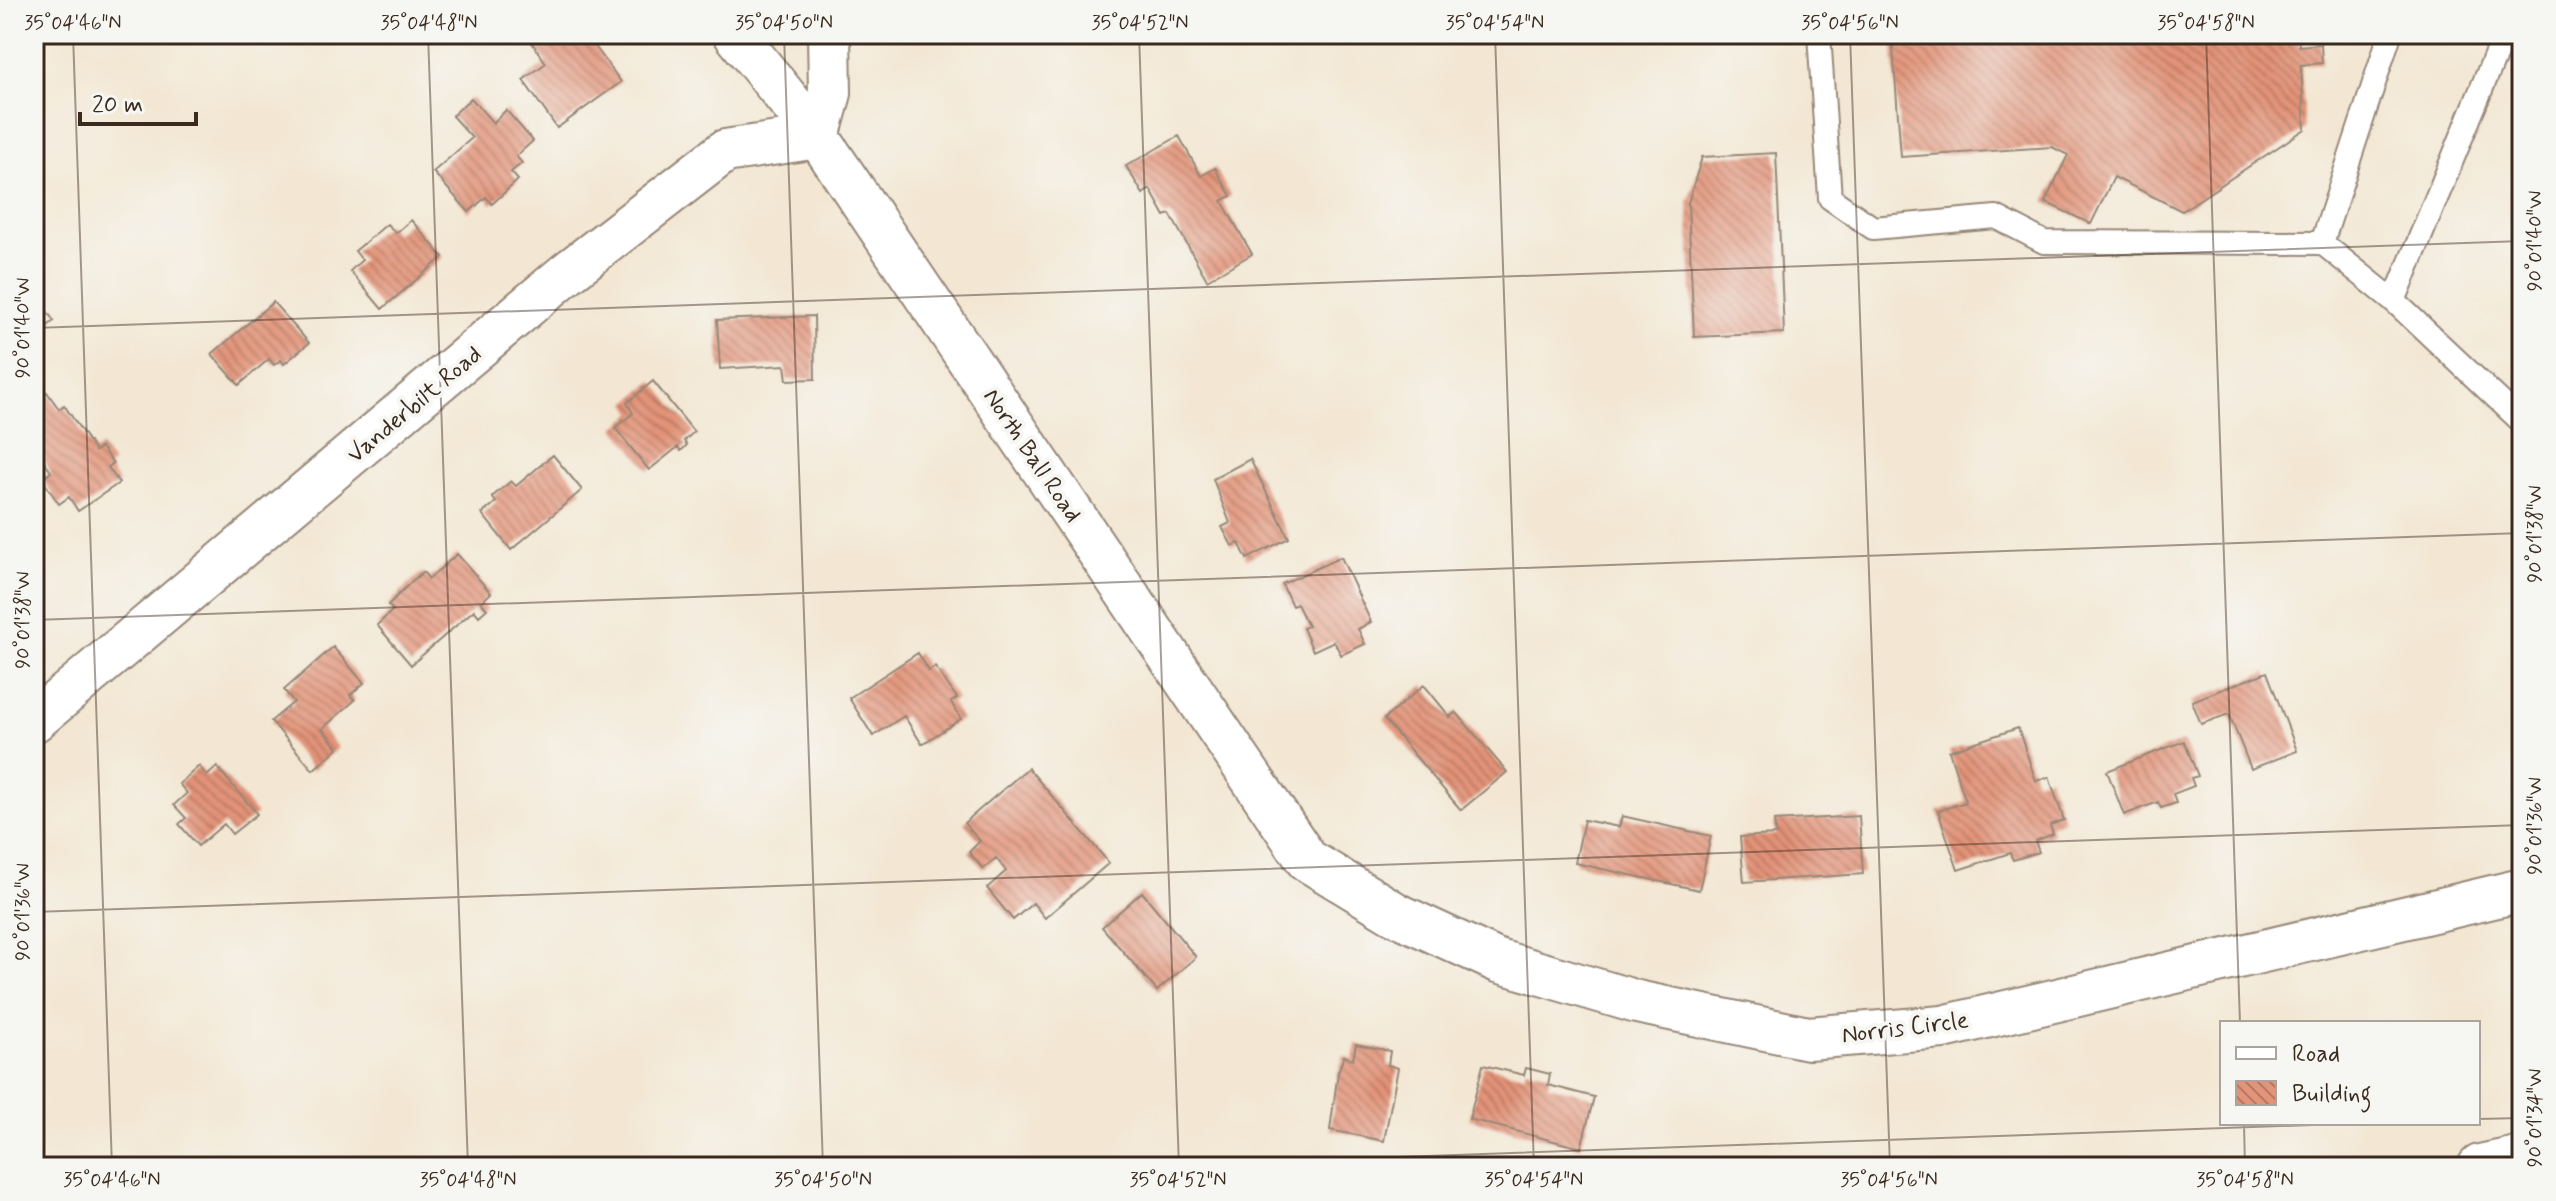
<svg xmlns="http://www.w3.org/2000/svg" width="2556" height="1201" font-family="Mynerve,sans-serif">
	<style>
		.building { fill: url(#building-back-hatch) }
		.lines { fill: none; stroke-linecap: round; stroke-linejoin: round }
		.service-casing { stroke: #978878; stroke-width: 26 }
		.minor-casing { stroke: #978878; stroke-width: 46 }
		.motorway-casing { stroke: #978878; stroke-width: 48 }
		.service { stroke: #fff; stroke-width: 22 }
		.minor { stroke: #fff; stroke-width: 42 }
		.motorway { stroke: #fff; stroke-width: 44 }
		.ticks { fill: none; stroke: #3b2a1e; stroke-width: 2; stroke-opacity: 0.45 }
		.labels { text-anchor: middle; stroke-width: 8; stroke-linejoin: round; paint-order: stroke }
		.street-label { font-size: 24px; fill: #3b2a1e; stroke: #f6f6f2 }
		.neatline { fill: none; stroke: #3b2a1e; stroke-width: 3 }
		.ticks-label { font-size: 20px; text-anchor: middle; fill: #3b2a1e }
	</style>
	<defs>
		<pattern id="building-back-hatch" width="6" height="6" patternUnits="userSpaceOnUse" patternTransform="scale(2)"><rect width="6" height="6" fill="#e29378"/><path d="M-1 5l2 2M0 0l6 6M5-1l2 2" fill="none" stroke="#b87862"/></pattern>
	</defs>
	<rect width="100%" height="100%" fill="#f6f6f2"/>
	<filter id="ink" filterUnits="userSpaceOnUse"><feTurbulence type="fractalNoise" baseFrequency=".0125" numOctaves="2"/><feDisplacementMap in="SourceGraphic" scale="16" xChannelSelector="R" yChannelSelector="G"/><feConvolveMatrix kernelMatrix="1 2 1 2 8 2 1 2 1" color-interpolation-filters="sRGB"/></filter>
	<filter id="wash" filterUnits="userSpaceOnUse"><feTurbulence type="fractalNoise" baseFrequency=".006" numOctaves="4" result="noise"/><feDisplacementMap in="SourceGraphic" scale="32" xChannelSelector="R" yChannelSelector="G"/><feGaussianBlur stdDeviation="1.8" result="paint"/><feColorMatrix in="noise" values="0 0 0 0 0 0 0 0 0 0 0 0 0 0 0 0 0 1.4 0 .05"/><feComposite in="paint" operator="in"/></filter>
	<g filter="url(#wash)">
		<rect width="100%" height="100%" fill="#f3e7d3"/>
		<g id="blocks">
			<path class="building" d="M526,34H586L621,82L557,128L523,80L546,63Z
				M1892,34H2298L2299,46L2321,44L2322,63L2301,65L2305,129L2182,211L2114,177L2091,224L2045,202L2068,155L2052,147L1901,157Z
				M471,98L493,123L506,110L533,141L516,156L522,163L511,172L518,180L492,204L486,197L469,212L433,172L472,138L452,116Z
				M1179,136L1201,176L1215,168L1231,196L1222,201L1252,254L1207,280L1170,214L1165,216L1150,189L1143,194L1126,166Z
				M1776,153L1784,333L1694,337L1688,203L1702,157Z
				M411,220L443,257L382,309L350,271L362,260L355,251L387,224L396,233Z
				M34,293L54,321L34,336Z
				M273,302L309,343L284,364L281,360L274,365L269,359L239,385L212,354Z
				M814,316L815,379L787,380L785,365L720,369L717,320Z
				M653,381L694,432L684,441L687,445L681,451L678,447L649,470L615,428L633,413L627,403Z
				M47,392L59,409L64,405L95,451L101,447L113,463L108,467L119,483L78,511L69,497L59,504L42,479L51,472L34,444V401Z
				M553,455L582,490L511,550L482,514L496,502L492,497L511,481L516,486Z
				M1250,459L1289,538L1247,559L1239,543L1232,546L1222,527L1230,523L1213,479Z
				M457,554L491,593L481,602L487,609L479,616L474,610L411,665L377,625L393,610L388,605L412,581L423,572L429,579Z
				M1341,557L1371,622L1358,629L1365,644L1341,655L1334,641L1313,651L1303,628L1308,626L1297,604L1292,606L1282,584Z
				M333,647L364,683L350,695L355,700L322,729L338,748L313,770L271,721L294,702L284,690Z
				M918,653L929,671L935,667L950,688L957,698L951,702L961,719L922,744L904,716L873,736L849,698Z
				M2267,672L2297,751L2251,769L2229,714L2201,724L2192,701Z
				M1424,685L1450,717L1456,712L1507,772L1461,810L1384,719Z
				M2018,728L2036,781L2049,777L2064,820L2050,825L2053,834L2035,841L2039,852L2013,860L2010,853L1958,870L1938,811L1966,802L1949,751Z
				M2184,741L2198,776L2191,778L2194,786L2173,794L2176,803L2161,808L2158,802L2124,815L2107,771Z
				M199,766L207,776L217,767L257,814L232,834L224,824L198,846L179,824L186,818L174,805L187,793L179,784Z
				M1028,768L1109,863L1045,918L1033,903L1013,920L987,888L1006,871L996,858L983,869L969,852L980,841L964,823Z
				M1622,816L1711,836L1699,890L1575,863L1584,820L1619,827Z
				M1859,816L1863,874L1744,882L1740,837L1776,835L1774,821Z
				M1142,892L1196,957L1157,991L1102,927Z
				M1356,1044L1390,1051L1388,1065L1398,1068L1384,1141L1330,1130L1338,1072L1344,1056L1353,1059Z
				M1483,1065L1524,1075L1526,1068L1550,1074L1548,1085L1594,1097L1581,1148L1469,1119Z"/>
		</g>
	</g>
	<g filter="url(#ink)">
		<use href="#blocks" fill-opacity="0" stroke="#978878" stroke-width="2"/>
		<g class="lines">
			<defs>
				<path id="service" d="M1819,34L1830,198L1873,228L1996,217L2044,242L2322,243L2394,301L2522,422
					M2322,243L2390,34
					M2394,301L2504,34"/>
				<path id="minor" d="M735,34L818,137
					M829,34L830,93L818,137L1307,860L1396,914L1498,961L1637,1002L1808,1038L1943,1027L2522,890
					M34,721L567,273L725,151L818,137"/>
				<path id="motorway" d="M2480,1167L2522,1158"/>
			</defs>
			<use href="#service" class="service-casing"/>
			<use href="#minor" class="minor-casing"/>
			<use href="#motorway" class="motorway-casing"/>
			<use href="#service" class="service"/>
			<use href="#minor" class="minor"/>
			<use href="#motorway" class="motorway"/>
		</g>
	</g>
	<path class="ticks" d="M73,34L112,1167M428,34L468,1167M784,34L823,1167M1139,34L1179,1167M1495,34L1534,1167M1850,34L1890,1167M2206,34L2240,1023M34,36L86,34M34,328L2522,241M34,620L2522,533M34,912L2522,825M2478,1119L2522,1118M2244,1123L2245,1167M1109,1167L2369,1123"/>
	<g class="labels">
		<g class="street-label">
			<text transform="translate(414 404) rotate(-40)" y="8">Vanderbilt Road</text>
			<text transform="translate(1033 455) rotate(56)" y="8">North Ball Road</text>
			<text transform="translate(1905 1027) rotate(-7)" y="8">Norris Circle</text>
		</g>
	</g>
	<rect width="2556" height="1201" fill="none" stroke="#f6f6f2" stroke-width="88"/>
	<rect x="2220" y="1021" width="260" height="104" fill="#f6f6f2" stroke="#aba49d" stroke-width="2"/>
	<rect x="2236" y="1047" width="40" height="12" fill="#ffffff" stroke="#aba49d" stroke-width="2"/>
	<text x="2292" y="1061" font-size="24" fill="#3b2a1e">Road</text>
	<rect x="2236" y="1081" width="40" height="24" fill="url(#building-back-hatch)" stroke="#aba49d" stroke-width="2"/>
	<text x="2292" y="1101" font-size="24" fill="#3b2a1e">Building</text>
	<path d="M80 112v12h116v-12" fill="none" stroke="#3b2a1e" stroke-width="4"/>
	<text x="92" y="112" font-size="24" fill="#3b2a1e" stroke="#f6f6f2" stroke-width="6" paint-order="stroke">20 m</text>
	<rect x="44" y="44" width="2468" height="1113" class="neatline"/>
	<g class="ticks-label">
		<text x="73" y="29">35°04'46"N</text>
		<text x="429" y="29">35°04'48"N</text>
		<text x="784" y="29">35°04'50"N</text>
		<text x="1140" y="29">35°04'52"N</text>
		<text x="1495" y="29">35°04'54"N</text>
		<text x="1850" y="29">35°04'56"N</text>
		<text x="2206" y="29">35°04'58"N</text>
		<text transform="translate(2534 241) rotate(-90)" y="7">90°01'40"W</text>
		<text transform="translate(22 328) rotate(-90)" y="7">90°01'40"W</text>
		<text transform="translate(2534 534) rotate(-90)" y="7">90°01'38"W</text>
		<text transform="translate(22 620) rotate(-90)" y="7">90°01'38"W</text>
		<text transform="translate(2534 826) rotate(-90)" y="7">90°01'36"W</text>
		<text transform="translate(22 912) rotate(-90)" y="7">90°01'36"W</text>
		<text transform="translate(2534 1118) rotate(-90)" y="7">90°01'34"W</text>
		<text x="112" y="1186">35°04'46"N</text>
		<text x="468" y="1186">35°04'48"N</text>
		<text x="823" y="1186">35°04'50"N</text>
		<text x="1178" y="1186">35°04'52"N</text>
		<text x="1534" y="1186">35°04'54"N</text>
		<text x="1889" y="1186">35°04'56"N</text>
		<text x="2245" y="1186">35°04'58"N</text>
	</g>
</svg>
